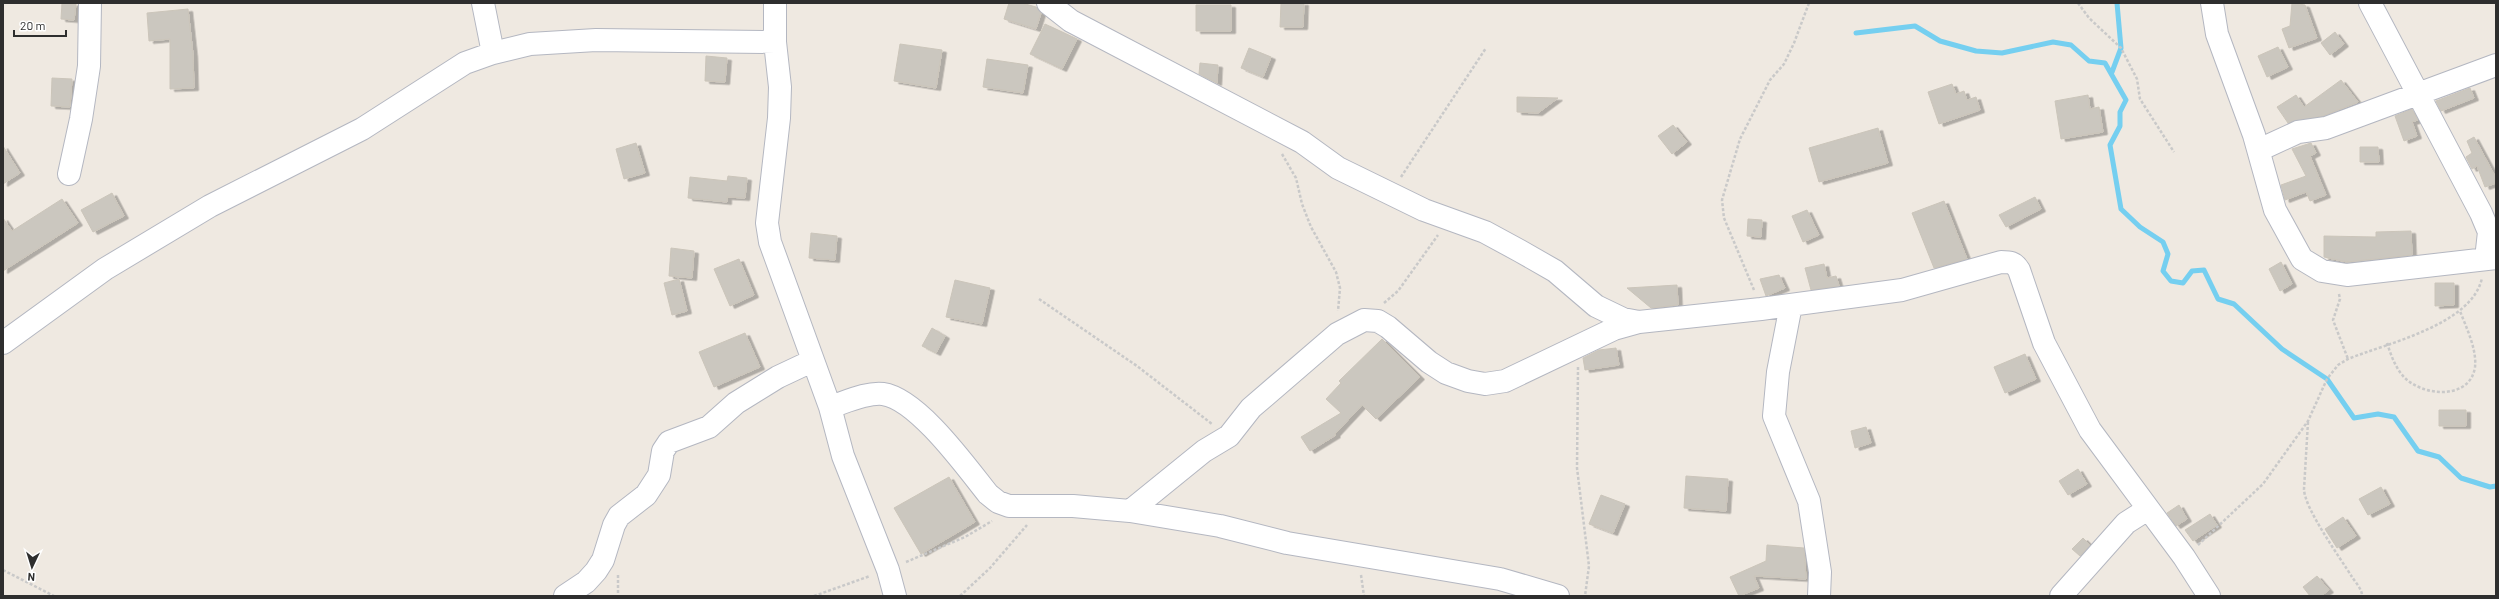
<svg xmlns="http://www.w3.org/2000/svg" width="2499" height="599" font-family="Barlow,sans-serif">
	<style>
		.lines { fill: none; stroke-linecap: round; stroke-linejoin: round }
		.stream { stroke: #75cff0; stroke-width: 5 }
		.building { fill: #cbc7bf; stroke: #cbc5ba; filter: url(#shadow) }
		.minor-casing { stroke: #b4b7c1; stroke-width: 24 }
		.path { stroke: #c9c9c9; stroke-width: 2.5; stroke-dasharray: 3 2; stroke-linecap: butt }
		.minor { stroke: #fff; stroke-width: 22 }
	</style>
	<defs>
		<filter id="shadow"><feDropShadow dx="4.5" dy="2.5" stdDeviation="0" flood-color="#0004"/></filter>
	</defs>
	<rect width="100%" height="100%" fill="#efe9e1"/>
	<g class="lines">
		<path class="stream" d="M1856,33L1915,26L1940,41L1976,51L2002,53L2053,42L2071,45L2089,61L2105,63L2126,100L2120,112V126L2110,145L2121,209L2140,227L2163,242L2168,254L2163,271L2171,281L2183,283L2192,271L2204,270L2218,299L2234,304L2282,349L2327,379L2354,418L2378,414L2394,417L2418,451L2439,457L2461,478L2490,487L2496,486
			M2112,72L2121,48L2117,3"/>
	</g>
	<path class="building" d="M62,3L76,4L74,20L61,19Z
		M1009,3H1022L1036,7L1041,13L1036,29L1004,19Z
		M1281,3H1304L1303,27H1280Z
		M2292,3L2305,5L2317,38L2289,48L2282,29L2290,26Z
		M1196,5H1231V31H1196Z
		M188,9L193,54L194,88L170,89V39L149,41L147,13Z
		M1045,24L1077,39L1062,69L1030,54Z
		M2335,32L2344,44L2330,55L2321,43Z
		M900,44L942,50L936,88L894,81Z
		M2278,47L2288,67L2267,77L2258,56Z
		M1249,48L1271,57L1263,77L1241,68Z
		M706,56L727,58L725,82L705,81Z
		M987,59L1028,65L1023,93L983,87Z
		M1200,63L1218,65L1217,83L1199,74Z
		M52,78L72,79L70,107L51,106Z
		M2341,80L2358,102L2356,103L2323,116L2288,123L2277,107L2296,95L2304,107Z
		M1952,84L1956,94L1964,91L1967,100L1976,97L1980,110L1939,124L1928,92Z
		M2470,88L2474,98L2441,111L2436,101Z
		M2088,95L2090,109L2099,107L2103,132L2061,139L2055,101Z
		M1517,97L1558,98L1538,113L1517,112Z
		M2412,109L2418,120L2412,122L2417,136L2404,141L2395,116Z
		M1673,125L1687,142L1672,154L1658,136Z
		M1878,128L1888,163L1819,182L1809,148Z
		M2474,137L2496,178V183L2485,187L2477,166L2472,169L2466,157L2472,153L2467,141Z
		M636,143L645,173L624,179L616,149Z
		M2311,143L2316,153L2310,156L2326,195L2310,201L2306,192L2285,200L2281,185L2306,176L2292,149Z
		M3,146L20,173L3,184Z
		M2360,147H2378L2379,162H2360Z
		M728,176L747,178L745,198L727,197V202L688,198L690,177L727,181Z
		M112,193L124,216L93,232L81,210Z
		M2035,197L2041,209L2006,227L1999,215Z
		M62,199L78,223L3,271V218L12,231Z
		M1944,201L1967,259L1934,268L1912,213Z
		M1807,210L1819,235L1803,242L1792,216Z
		M1748,219L1762,220L1761,237L1747,236Z
		M2411,231L2412,255L2347,262L2324,257V236L2376,237V232Z
		M811,233L837,236L835,260L809,258Z
		M671,248L694,251L692,278L669,276Z
		M739,259L754,295L730,306L714,269Z
		M2281,262L2292,284L2280,291L2269,269Z
		M1824,264L1827,278L1836,276L1839,286L1811,290L1805,268Z
		M1779,275L1785,288L1766,296L1760,279Z
		M679,279L687,311L672,315L664,283Z
		M955,280L990,288L982,324L946,317Z
		M2435,283H2454V305L2435,306Z
		M1677,285L1678,305L1651,308L1627,288Z
		M932,328L945,336L936,353L922,346Z
		M745,333L760,367L714,387L699,352Z
		M1382,339L1420,377L1376,419L1362,405L1335,434L1336,435L1310,451L1301,437L1341,413L1326,399L1341,383L1339,381Z
		M1616,348L1619,365L1585,370L1583,358L1599,350Z
		M2025,354L2036,379L2005,393L1994,367Z
		M2439,410H2466V426H2439Z
		M1866,427L1871,443L1855,448L1851,431Z
		M2078,469L2087,484L2068,495L2059,481Z
		M1686,476L1728,479L1726,511L1684,508Z
		M949,477L975,522L921,554L894,508Z
		M2381,487L2390,504L2368,515L2359,499Z
		M1601,495L1625,504L1613,533L1589,524Z
		M2179,505L2187,519L2176,526L2167,513Z
		M2210,514L2217,525L2193,541L2185,530Z
		M2343,517L2356,536L2337,548L2325,529Z
		M2083,538L2090,545L2080,556L2072,549Z
		M1767,545L1804,548L1806,579L1754,576L1759,588L1739,596L1730,577L1766,561Z
		M2317,576L2329,590L2321,596H2310L2303,587Z"/>
	<g class="lines">
		<defs>
			<path id="minor" d="M483,3L493,53
				M775,3V42L780,87L779,118L767,223L770,242L830,407L843,456L888,570L895,596
				M1048,3L1071,21L1302,142L1338,168L1424,210L1485,232L1520,251L1555,271L1596,306L1623,319L1639,322
				M2212,3L2217,34L2254,135L2275,210L2302,259L2322,271L2347,275L2496,258
				M2370,3L2481,213L2489,232L2486,259
				M2259,150L2298,132L2326,128L2496,65
				M69,174L81,119L89,66L90,3
				M1791,305L1778,372L1774,416L1809,501L1820,572L1819,596
				M3,343L105,269L210,206L362,129L465,63L493,53L530,44L596,40L775,42
				M830,407C846,402 867,392 883,394C918,399 967,468 988,494L998,502L1009,506H1073L1130,511L1220,526L1287,543L1500,579L1558,596
				M1130,511L1204,451L1229,436L1251,408L1337,334L1364,320L1378,321L1388,327L1429,362L1446,373L1468,381L1485,384L1505,381L1614,329L1639,322L1761,309L1902,290L2001,262C2010,262 2014,262 2019,270L2044,343L2090,430L2184,557L2209,596
				M565,596L586,582L596,571L603,560L614,525L619,516L646,495L659,475L663,451L669,442L709,427L736,403L778,377L812,361
				M2061,596L2126,523L2148,509"/>
		</defs>
		<use href="#minor" class="minor-casing"/>
		<path class="path" d="M2078,3L2089,18L2121,48L2137,79L2140,99L2174,152
			M1282,154L1296,178L1302,204L1311,227L1336,272L1340,288L1338,311
			M1401,177L1486,48
			M1754,290L1724,218L1722,200L1740,139L1770,80L1784,64L1794,43L1809,3
			M2339,294L2340,299L2333,320L2348,359
			M1039,299L1137,366L1212,424
			M1384,303L1398,291L1438,235
			M2387,343C2392,358 2398,376 2413,384C2434,397 2471,396 2475,367C2477,349 2466,327 2460,311
			M1578,367L1577,468L1589,566L1585,596
			M2308,422L2304,489C2304,508 2341,559 2352,577C2356,583 2362,589 2362,596
			M2198,545L2263,484L2308,421L2327,379L2338,365L2348,359C2387,343 2472,325 2482,278
			M906,562L965,537L992,521
			M3,570L54,596
			M618,575V596
			M1361,575L1364,596
			M814,596L870,576
			M960,596L990,568L1027,525"/>
		<use href="#minor" class="minor"/>
	</g>
	<rect width="2499" height="599" fill="none" stroke="#2e2e2e" stroke-width="8"/>
	<g transform="translate(32 567) rotate(184)" stroke="#ffffff" stroke-width="3" paint-order="stroke">
	<path d="M0-3L7 15L0 10L-7 15Z" fill="#2e2e2e"/>
	<text y="-6" font-size="11" font-weight="bold" text-anchor="middle" fill="#2e2e2e">N</text>
	</g>
	<path d="M14 30v6h52v-6" fill="none" stroke="#2e2e2e" stroke-width="2"/>
	<text x="20" y="30" font-size="12" fill="#2e2e2e" stroke="#ffffff" stroke-width="3" paint-order="stroke">20 m</text>
</svg>
